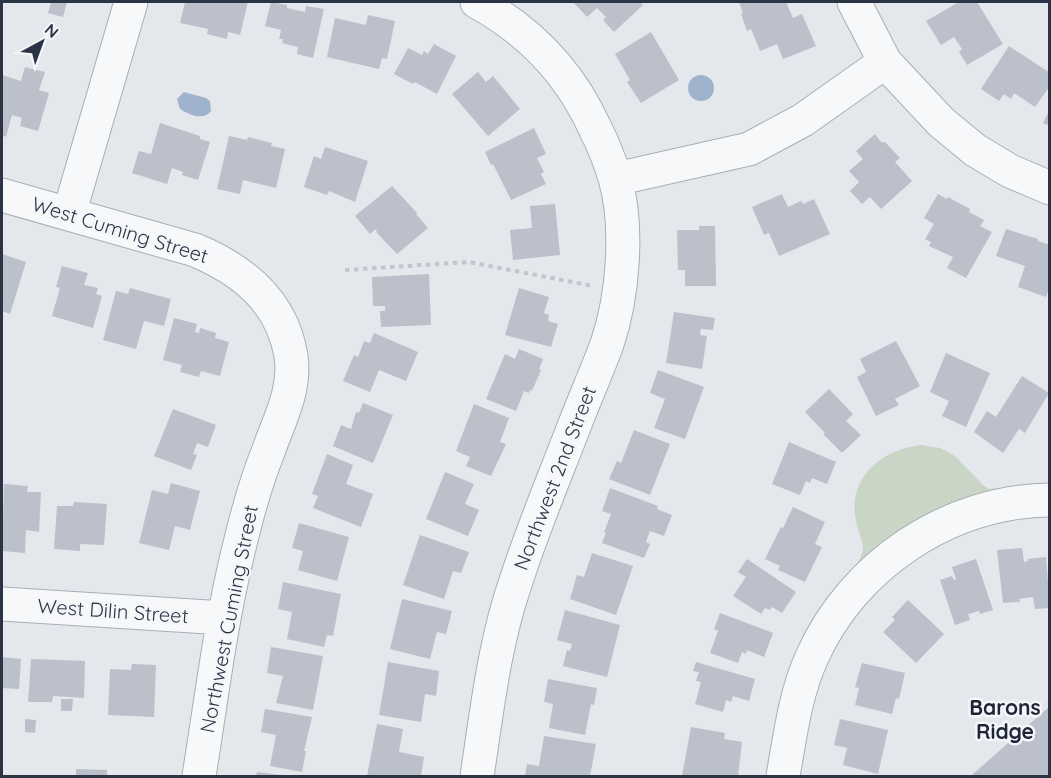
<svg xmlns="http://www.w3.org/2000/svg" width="1051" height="778" font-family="Quicksand,sans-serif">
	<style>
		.green { fill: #c9d6c5 }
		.water { fill: #9fb4cc }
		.building { fill: #bbc0ca }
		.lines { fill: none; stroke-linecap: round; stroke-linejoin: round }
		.minor-casing { stroke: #a9aeb7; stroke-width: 35 }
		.path { stroke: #c2c5cb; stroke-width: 4; stroke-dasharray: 4.5 4.5; stroke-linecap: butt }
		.minor { stroke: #f7f8fa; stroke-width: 33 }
		.labels { text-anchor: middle; stroke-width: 5; stroke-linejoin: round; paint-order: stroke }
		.street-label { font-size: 20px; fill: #2b3445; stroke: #f4f6f9 }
		.neighbourhood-label { font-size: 21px; font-weight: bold; fill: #1d2536; stroke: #f4f6f9 }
	</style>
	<rect width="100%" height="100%" fill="#e4e7ec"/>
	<path class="green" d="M921,445L940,448L955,456L983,485L989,489L1020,486L1030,515L968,529L917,555L866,600L852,572C872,543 859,544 855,515C850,475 884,449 921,445Z"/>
	<path class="water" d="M688 88a13 13 0 1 1 26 0a13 13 0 1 1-26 0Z
		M184,92L206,98L210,101L211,111C203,121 190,115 180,109L177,99Z"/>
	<path class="building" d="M51,2H67L63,17L48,13Z
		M185,2H248L240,35L228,32L227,39L207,34L208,29L180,23Z
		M271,2L287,5V8L305,12L306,6L324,9L313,58L297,54L298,47L282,43L283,39H279L281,30L265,26Z
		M573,2H640L643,5L614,32L603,20L606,17L597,8L587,17Z
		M739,2H786L793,18L802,14L816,46L783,59L777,44L760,51L751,29L747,31L741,14L743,13Z
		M959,2H977L1003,44L967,65L959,52L962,49L954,37L941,45L926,21Z
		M368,15L395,21L387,59L382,58L379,69L327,57L335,18L366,25Z
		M651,32L679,80L641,103L627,82L630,80L615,54Z
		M434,44L456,56L437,94L415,82L413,84L394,74L408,48L422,55L424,51L428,54Z
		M1009,46L1050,73V86L1035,107L1014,93L1011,99L1004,94L999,101L981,89Z
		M25,67L45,72L39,90L49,93L38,131L20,126L22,118L12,115L6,137L2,135V75L21,81Z
		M478,72L486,82L493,76L520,109L488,136L452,94Z
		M1050,109V126L1043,123Z
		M160,123L200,136V139L210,142L198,180L182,175L183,172L172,168L167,184L132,173L139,151L151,154Z
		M534,128L546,154L537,158L544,172L541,174L546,184L511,200L493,164L491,165L485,152Z
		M875,134L881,142H885L900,158L895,162L912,181L881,209L870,197L862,204L850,191L859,182L849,171L863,159L856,151Z
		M229,136L247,140L248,137L272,143L271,146L285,149L276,188L243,180L240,194L217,189Z
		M325,147L368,161L355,202L329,191L327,195L304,187L314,156L321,159Z
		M392,186L417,213L416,214L428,228L397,254L377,233L376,229L370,234L355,216Z
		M782,194L788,207L801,201L803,204L814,199L830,234L779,256L769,233L764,235L752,207Z
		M938,194L947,199L948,197L970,209L969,212L984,220L980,226L992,232L966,278L947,268L953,257L929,246L931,242L925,239L934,224L924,218Z
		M555,204L560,255L513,260L510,230L532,228L530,206Z
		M699,226H715L716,286H685V270H678L677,230H699Z
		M1006,229L1038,239V241L1050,245V286L1046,297L1018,287L1025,266L996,256Z
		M2,254L26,262L10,314L2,311Z
		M62,266L88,273L84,285L98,288L96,294L102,296L93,328L52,316L60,288L56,287Z
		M429,274L431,325L381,327L380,311H385V306H373L372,277Z
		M130,288L171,299L164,326L144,321L136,349L103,340L116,291L128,294Z
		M519,288L549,297L544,313L549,315L548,321L558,324L551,347L505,335Z
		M674,312L715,318L713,330L701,329L700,335L707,336L702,369L666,363Z
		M174,318L197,324L195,332L199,333L200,328L216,333L215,338L229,342L220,376L201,371L199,377L180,372L182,365L163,360Z
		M374,333L418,352L406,381L379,370L370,392L343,381L354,355L358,357L364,341L370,343Z
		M896,341L920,386L895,399L899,405L876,416L857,377L866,372L860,359Z
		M519,349L543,359L539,369L541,370L532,391L530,390L529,393L524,391L516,411L486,399L505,354L515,359Z
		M946,353L990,373L966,427L942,416L949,401L930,392Z
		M658,370L704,387L685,439L654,428L665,399L650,393Z
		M1022,376L1049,393L1025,433L1019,429L1003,453L974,432L987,411L996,417Z
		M829,389L853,414L846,421L861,435L843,452H841L823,434L825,433L805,412Z
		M363,403L393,415L373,463L333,446L341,425L351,429L356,412L359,413Z
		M474,404L509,418L500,442L506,444L491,476L466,466L470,457L456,451Z
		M173,409L216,425L208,447L197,443L193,454L197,455L191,470L154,456Z
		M634,430L670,444L650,495L609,479L617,461L621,463Z
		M789,442L836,462L827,484L812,478L810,483L806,481L800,495L772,484Z
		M327,454L353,465L346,484L373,494L361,527L313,508L318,496L312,494Z
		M445,472L474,484L465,504L479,510L468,536L426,519Z
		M171,483L200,491L190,530L175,526L169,550L139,543L152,490L168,494Z
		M4,484L28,486L27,492H41L39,532L26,530L25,553L2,551Z
		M610,488L658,506L657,509L672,515L664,536L650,531L646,542L650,544L644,558L602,543L606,533L604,532L611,514L602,511Z
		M74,502L107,504L104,545L80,544V551L54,549L57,506H73Z
		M793,507L825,522L815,544L822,547L805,582L778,570L780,566L765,559L781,527L783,528Z
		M299,523L349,537L337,581L298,570L303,551L292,548Z
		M420,535L469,552L461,573L453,571L444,599L403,585Z
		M1022,548L1024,562L1028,561V559L1046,557L1050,608L1035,609L1033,597L1019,599L1020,602L1003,603L997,550Z
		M592,553L633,566L616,615L570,599L577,575L584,577Z
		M747,559L796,592L782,613L772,607L770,610L765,608L761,614L733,596L746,577L738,572Z
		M976,559L993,610L980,614L979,611L968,614L970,620L955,625L940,580L952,576L954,580L956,579L952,567Z
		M283,582L341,594L333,636L327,635L324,647L287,639L292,612L278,609Z
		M402,599L452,611L446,634L437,632L430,659L390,649Z
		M908,600L944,634L916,663L883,632L895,620L892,617Z
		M565,610L620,625L607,677L563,666L567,650L570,651L572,644L557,640Z
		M720,613L773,633L764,657L747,650L746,654L742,652L738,663L710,653L718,631L714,629Z
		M271,647L323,656L313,710L276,703L283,676L267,673Z
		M2,657L21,659L19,689L2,688Z
		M31,659L85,661L84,698L53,696L52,702H28Z
		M388,662L439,671L436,696L425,694L421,722L379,715Z
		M696,662L755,679L749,701L733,696L731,702L726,700L723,712L695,704L701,682L696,681L699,672L693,671Z
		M862,663L905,673L899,699L896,698L892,714L855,705L859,688L855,687Z
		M132,664L156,665L154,717L108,715L110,669L131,670Z
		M548,679L597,688L594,705L591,704L585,735L549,728L553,704L544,702Z
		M61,699H73L72,711H61Z
		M1050,706V776H973L972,775Z
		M265,709L312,717L304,751H306L302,772L270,766L276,735L261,732Z
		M25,719L36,720L35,733L25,732Z
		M840,719L888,730L878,774L843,765L847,748L834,745Z
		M377,724L403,729L399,752L424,757L421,776H367Z
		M691,727L725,733L724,739L742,742L738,776H682Z
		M544,736L596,744L590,776H525L527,764L539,766Z
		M76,769L107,770V776H76Z
		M257,772L281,775V776H256Z"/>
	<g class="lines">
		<defs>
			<path id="minor" d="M477,2C530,31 570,73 595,128C603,144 610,161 615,178C629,227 623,297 607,344C597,371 585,398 575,424C555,476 533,528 516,581C494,644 487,711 477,776
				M854,2L885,62L941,122L975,150L1010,171L1050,188
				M616,179L749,149L803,120L885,62
				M2,195L195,250C243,270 282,301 291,356C296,391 279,420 268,452C255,484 246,518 238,552C220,626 211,702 199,776
				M69,214L131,2
				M2,604L224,618
				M783,776C790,737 795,694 812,657C853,565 949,501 1050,500"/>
		</defs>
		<use href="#minor" class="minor-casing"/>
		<path class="path" d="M345,270L469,262L593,286"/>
		<use href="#minor" class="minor"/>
	</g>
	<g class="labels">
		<g class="street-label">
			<text transform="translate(120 230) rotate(17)" y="7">West Cuming Street</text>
			<text transform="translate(555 478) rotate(-69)" y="7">Northwest 2nd Street</text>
			<text transform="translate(113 611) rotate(4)" y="7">West Dilin Street</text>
			<text transform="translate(229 619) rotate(-79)" y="7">Northwest Cuming Street</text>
		</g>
		<g class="neighbourhood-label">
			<text x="1005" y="715">Barons<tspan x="1005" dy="24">Ridge</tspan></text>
		</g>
	</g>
	<rect width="1051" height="778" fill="none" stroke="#2b3445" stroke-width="6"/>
	<g transform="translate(42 42) rotate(41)" stroke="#f4f6f9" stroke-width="4.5" paint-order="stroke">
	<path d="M0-4.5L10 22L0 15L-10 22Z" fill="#2b3445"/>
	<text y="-9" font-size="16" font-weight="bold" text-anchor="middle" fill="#2b3445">N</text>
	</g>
</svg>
